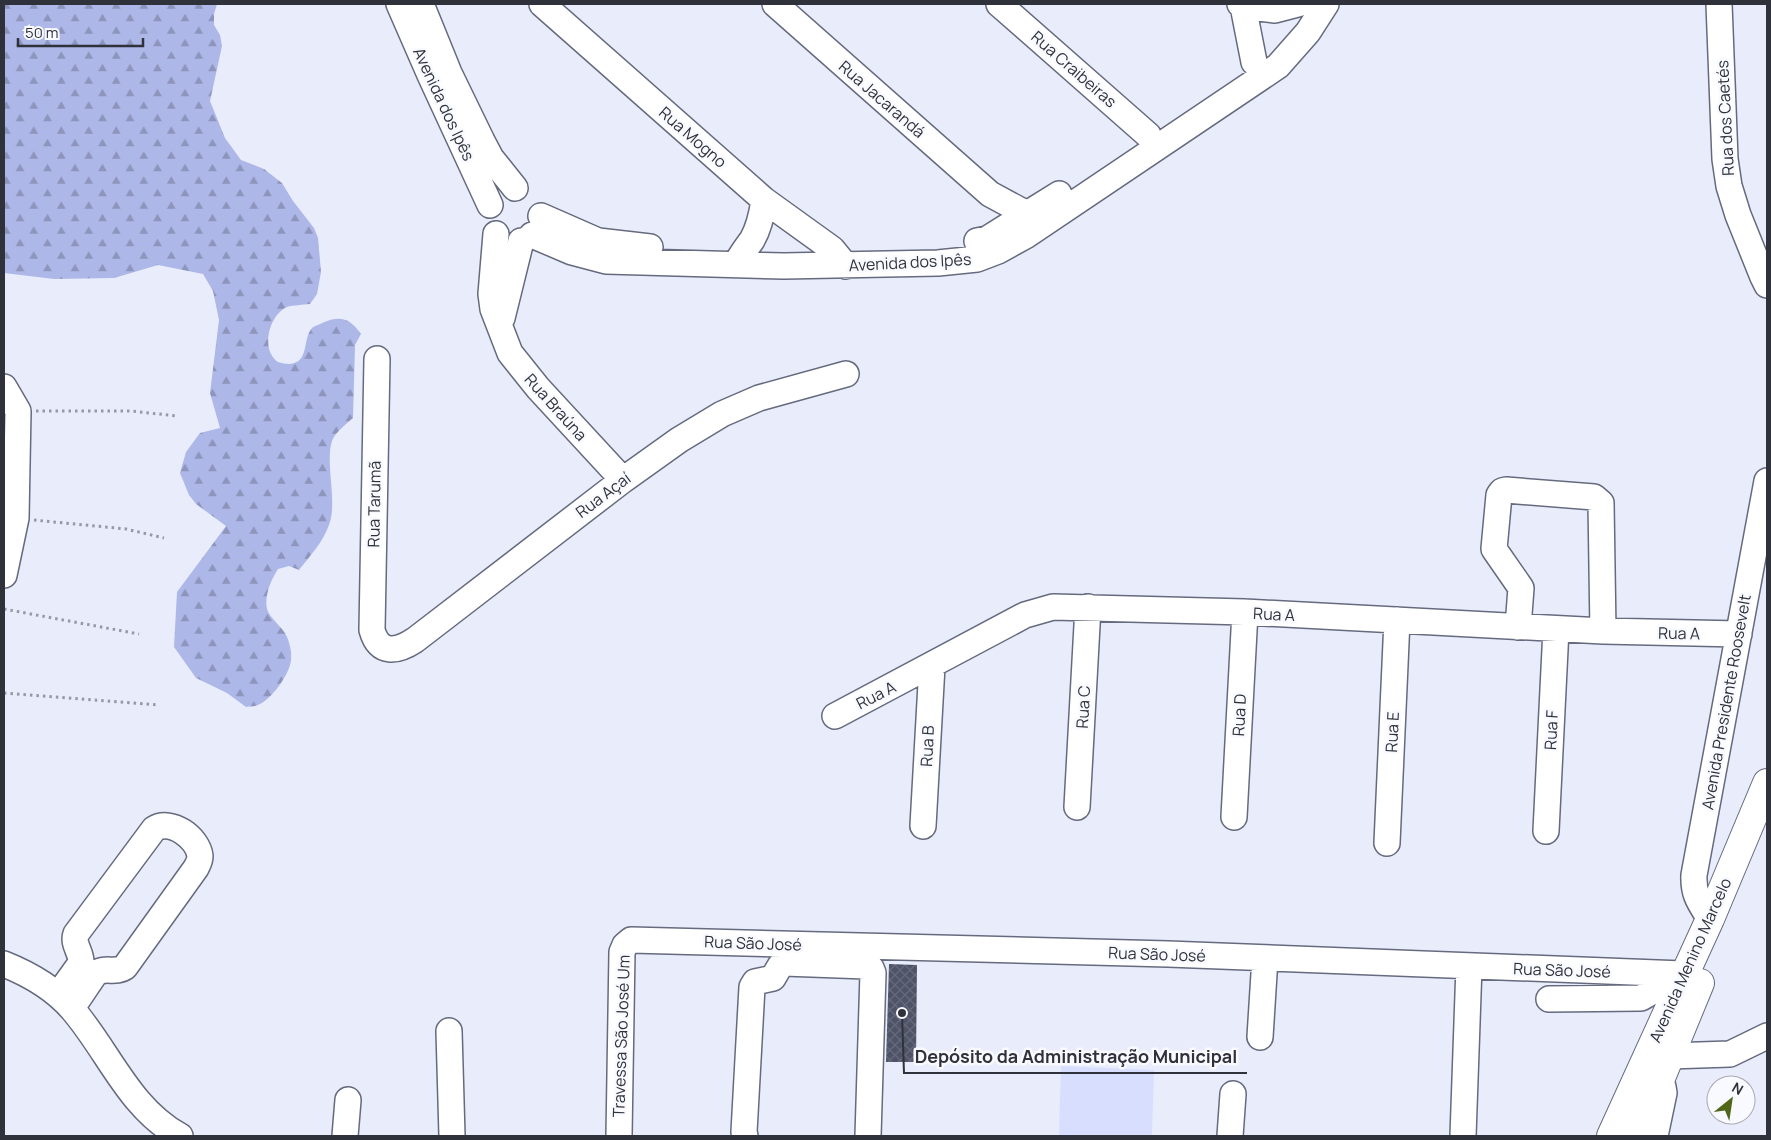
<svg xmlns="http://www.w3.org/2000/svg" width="1771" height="1140" font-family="Manrope,sans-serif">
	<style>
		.built { fill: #d8dffe }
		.forest { fill: url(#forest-firs) }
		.building { fill: url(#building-cross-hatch) }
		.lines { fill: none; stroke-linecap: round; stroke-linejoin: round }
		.minor-casing { stroke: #656a7e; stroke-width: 28 }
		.major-casing { stroke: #656a7e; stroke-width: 30 }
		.path { stroke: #9699a5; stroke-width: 3; stroke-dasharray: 2.5 4; stroke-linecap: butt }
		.minor { stroke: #fff; stroke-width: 25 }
		.major { stroke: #fff; stroke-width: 28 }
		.labels { text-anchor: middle; stroke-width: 5; stroke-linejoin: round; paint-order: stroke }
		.street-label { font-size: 16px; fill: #30323b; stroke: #f9faff }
		.leader { fill: none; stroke: #30323b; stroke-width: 2 }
		.callout-dot { fill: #30323b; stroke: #f9faff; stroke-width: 2 }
		.callout-label { font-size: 18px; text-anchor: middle; font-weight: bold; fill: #30323b; stroke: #f9faff; stroke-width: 5; stroke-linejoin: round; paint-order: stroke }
	</style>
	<defs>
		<pattern id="forest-firs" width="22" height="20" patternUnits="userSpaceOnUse" patternTransform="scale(1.25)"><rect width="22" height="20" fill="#adb7e8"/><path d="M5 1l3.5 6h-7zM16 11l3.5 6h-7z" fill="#8d95bd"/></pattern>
		<pattern id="building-cross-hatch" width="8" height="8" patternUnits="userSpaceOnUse" patternTransform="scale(1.25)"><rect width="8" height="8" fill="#4f5367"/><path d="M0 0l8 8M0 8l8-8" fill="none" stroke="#66697a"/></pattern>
	</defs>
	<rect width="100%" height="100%" fill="#e9edfb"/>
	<path class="built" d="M1061,1066L1154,1070L1152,1136H1059Z"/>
	<path class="forest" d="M4,4H217L214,14V25L220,35L222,46L210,101L225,138L241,160L264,169L282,183L293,201L314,228L318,238L321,272L317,294L310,304C303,305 293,305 287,307C269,315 260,350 278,362C281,363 286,364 289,364C310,363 302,339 312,328C314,326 319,325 322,323C340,315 350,318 361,334L355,345L353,418C347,423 341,428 336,434C321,451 339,500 329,525C323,542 310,556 299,570L289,566L278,569C271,580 264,596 267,609C270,619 283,627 287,637C290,644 292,653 291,660C290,674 271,700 258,705C254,707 250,706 246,707L227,693L196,678L174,647L177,592L226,526L196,504L189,495L180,473L186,452L200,433L220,428L210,393L219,320L213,291L203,274L158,265L114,278L54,279L4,273Z"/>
	<path class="building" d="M889,964L917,965L916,1062H886Z"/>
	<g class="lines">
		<defs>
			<path id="minor" d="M399,4L430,75L490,205
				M421,4L449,73L482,141L491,158L515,188
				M542,4L764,200L832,249L846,266
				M775,4L990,194L1027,214
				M999,4L1148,135
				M1240,4L1243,6L1275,10L1298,4
				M1719,4L1725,159L1729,186L1738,215L1763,277L1767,285
				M1243,6L1254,62
				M541,216L598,241L650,247
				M496,234L491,294L493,309L510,353L538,388L623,480
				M532,235L572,252L606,261L784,266L938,263L977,259L998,251L1027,235L1278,66L1308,32L1326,4
				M977,241L987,239L1059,194
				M736,264C741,255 746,248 752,240C759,228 762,214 764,200
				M502,318L521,241
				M377,359L372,630C379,655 397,652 415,640L623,480L679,440L722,414L759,398L846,374
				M4,387L18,411L16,518L4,575
				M1518,627L1521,588L1494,549L1499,495L1502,491L1506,490L1594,497L1601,503L1603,631
				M835,716L1025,615L1053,607L1245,612L1603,631L1739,634
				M1077,807L1088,607
				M1234,817L1245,612
				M923,826L932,666
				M1546,831L1556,629
				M1387,843L1397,620
				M1710,919C1700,903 1693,895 1694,875L1767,481
				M4,964C29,974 55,989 73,1010C109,1052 129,1108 180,1136
				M58,995L81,963C82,953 72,944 76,934L154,829C171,818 198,838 200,856C200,861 198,864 196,868L125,967C115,974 104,966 95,974L72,1008
				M1549,999L1641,998L1683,974
				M449,1031L452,1136
				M1260,1037L1265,958
				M1669,1056L1730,1054L1767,1036
				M345,1136L348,1100
				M619,1136L622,952L625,945L631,940L1168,954L1683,974
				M745,1136L744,1132L752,987L755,982L773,978L780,966L784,963L866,966L871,968L873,973L868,1136
				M1230,1136L1233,1094
				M1463,1136L1469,966
				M1655,1136L1664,1093L1663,1087"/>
			<path id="major" d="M1611,1136L1710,919L1767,783
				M1637,1136L1700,983"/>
		</defs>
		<use href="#minor" class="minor-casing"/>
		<use href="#major" class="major-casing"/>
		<path class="path" d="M36,411H131L177,416
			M34,520L126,529L164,538
			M4,609L139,634
			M4,693L158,705"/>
		<use href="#minor" class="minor"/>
		<use href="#major" class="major"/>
	</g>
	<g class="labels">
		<g class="street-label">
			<text transform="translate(1074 69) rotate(41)" y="6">Rua Craibeiras</text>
			<text transform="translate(882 99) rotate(41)" y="6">Rua Jacarandá</text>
			<text transform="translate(444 104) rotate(65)" y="6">Avenida dos Ipês</text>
			<text transform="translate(1725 118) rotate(-93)" y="6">Rua dos Caetés</text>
			<text transform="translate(693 137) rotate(41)" y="6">Rua Mogno</text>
			<text transform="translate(910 262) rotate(-3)" y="6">Avenida dos Ipês</text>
			<text transform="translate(556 407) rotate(48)" y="6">Rua Braúna</text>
			<text transform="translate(603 495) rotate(-37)" y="6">Rua Açaí</text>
			<text transform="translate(374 504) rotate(-89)" y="6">Rua Tarumã</text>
			<text transform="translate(1274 614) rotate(3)" y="6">Rua A</text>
			<text transform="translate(1679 633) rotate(1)" y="6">Rua A</text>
			<text transform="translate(876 695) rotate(-27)" y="6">Rua A</text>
			<text transform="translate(1726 702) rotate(-80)" y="6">Avenida Presidente Roosevelt</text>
			<text transform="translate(1083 707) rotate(-87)" y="6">Rua C</text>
			<text transform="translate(1239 715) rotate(-87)" y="6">Rua D</text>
			<text transform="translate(1551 730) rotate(-87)" y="6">Rua F</text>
			<text transform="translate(1392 732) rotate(-87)" y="6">Rua E</text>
			<text transform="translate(927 746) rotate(-87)" y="6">Rua B</text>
			<text transform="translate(753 943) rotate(2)" y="6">Rua São José</text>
			<text transform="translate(1157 954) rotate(2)" y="6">Rua São José</text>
			<text transform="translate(1690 960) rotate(-66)" y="6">Avenida Menino Marcelo</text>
			<text transform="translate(1562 970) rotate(2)" y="6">Rua São José</text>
			<text transform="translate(621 1036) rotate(-88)" y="6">Travessa São José Um</text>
		</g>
	</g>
	<path class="leader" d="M902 1013L904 1073H1247"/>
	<circle class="callout-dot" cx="902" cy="1013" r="5"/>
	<g class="callout-label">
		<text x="1076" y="1063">Depósito da Administração Municipal</text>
	</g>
	<rect width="1771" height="1140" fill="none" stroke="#30323b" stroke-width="10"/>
	<g transform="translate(1731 1100) rotate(30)"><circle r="24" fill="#f9faff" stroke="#a9aab1"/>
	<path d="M0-4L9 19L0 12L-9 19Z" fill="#4f6717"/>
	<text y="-8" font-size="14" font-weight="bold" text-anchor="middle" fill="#30323b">N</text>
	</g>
	<path d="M18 38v8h125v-8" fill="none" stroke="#30323b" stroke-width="2.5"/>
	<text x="25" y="38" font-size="15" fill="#30323b" stroke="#f9faff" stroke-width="4" paint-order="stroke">50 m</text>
</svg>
